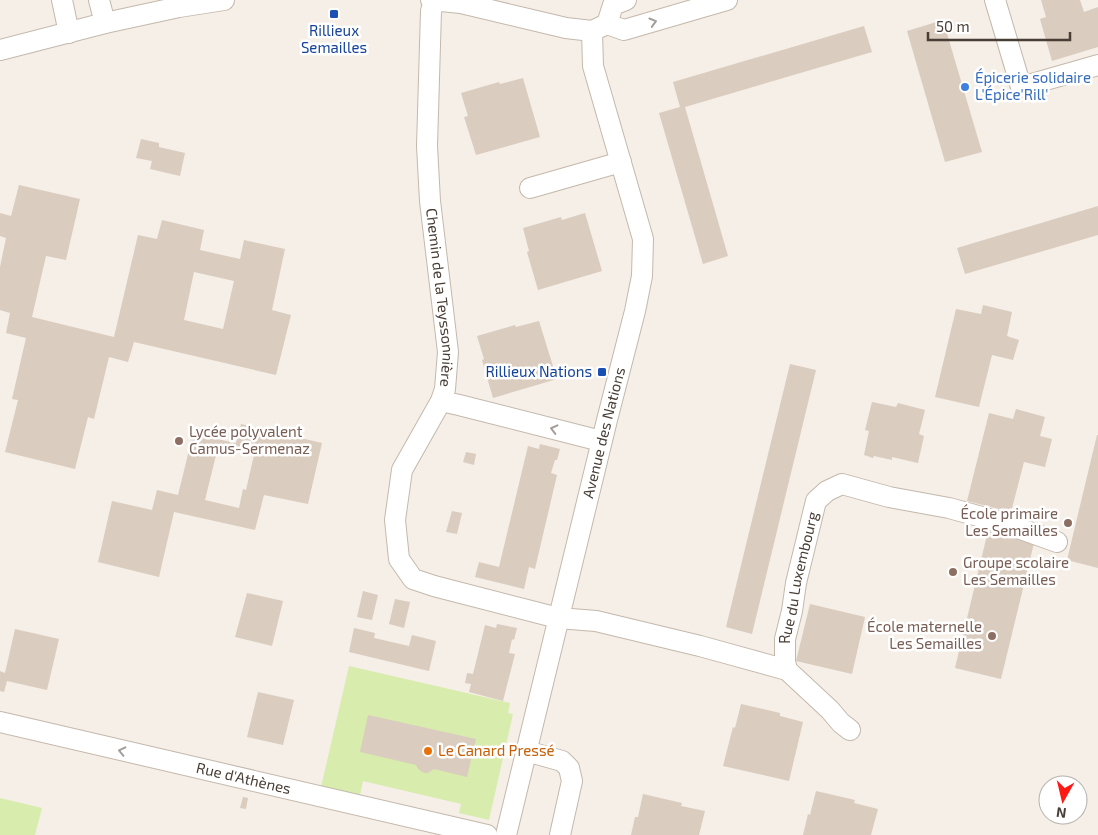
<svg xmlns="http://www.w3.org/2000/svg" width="1098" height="835" font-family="'Exo 2',sans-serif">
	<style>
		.green { fill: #d8ecad }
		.building { fill: #daccbe; fill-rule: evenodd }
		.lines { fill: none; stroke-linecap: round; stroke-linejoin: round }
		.minor-casing { stroke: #c4b8ac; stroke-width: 22 }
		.minor { stroke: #fff; stroke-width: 20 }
		.oneway { stroke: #a49e9a }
		.transit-dot { fill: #1a4fb4; stroke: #fff; stroke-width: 2 }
		.shop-dot { fill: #3f7fe0; stroke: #fff; stroke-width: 2 }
		.education-dot { fill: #8d6e63; stroke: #fff; stroke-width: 2 }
		.food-dot { fill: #e8710a; stroke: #fff; stroke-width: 2 }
		.labels { text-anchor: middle; stroke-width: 5; stroke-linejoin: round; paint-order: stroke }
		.transit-label { font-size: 15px; fill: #164399; stroke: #fff }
		.shop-label { font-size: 15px; fill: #366cbe; stroke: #fff; text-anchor: start }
		.street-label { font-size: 15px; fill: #483e35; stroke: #fff }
		.education-label { font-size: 15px; fill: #785e54; stroke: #fff; text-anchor: start }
		.food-label { font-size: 15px; fill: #c56008; stroke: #fff; text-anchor: start }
	</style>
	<rect width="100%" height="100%" fill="#f5efe7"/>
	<path class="green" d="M349,666L510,703L508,713L513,714L489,820L459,813L461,804L363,781L360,795L321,787Z
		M0,798L42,808L35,835H0Z"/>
	<path class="building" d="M1041,0H1080L1084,12L1098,7V47L1052,61L1040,19L1046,17Z
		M943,20L982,152L945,162L907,31Z
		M864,26L872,52L685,107L728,256L703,264L659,113L680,107L673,82Z
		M523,78L540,137L476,155L464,117L468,116L461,93L499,82L500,84Z
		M141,139L159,143V147L185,153L180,176L150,169L152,161L136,158Z
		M19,185L80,199L66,260L46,256L32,317L114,337L138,235L157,239L162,220L204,230L200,250L240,259L244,240L285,249L272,310L291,315L276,375L134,342L128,362L109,357L94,419L88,417L75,469L5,452L18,400L12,399L26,338L6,333L10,313L0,310V267L6,238L0,236V213L11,216ZM194,272L234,281L223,329L184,320Z
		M1098,206V235L965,274L957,248Z
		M585,213L602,271L538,290L527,252L529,251L523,228L561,217L562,220Z
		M983,305L1012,312L1007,336L1019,340L1013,360L992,355L979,407L935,397L956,309L981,314Z
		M539,321L557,379L493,398L482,360L484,359L477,336L515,325L516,327Z
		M790,364L816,370L752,634L726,627Z
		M872,402L896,407L898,403L925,410L919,434L924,436L918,463L892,457V460L874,456L873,458L864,455L869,431L865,430Z
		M1016,409L1045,417L1040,436L1052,439L1045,467L1024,462L1011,512L967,501L989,413L1013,419Z
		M241,424L322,443L308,504L264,495L255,530L174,512L159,577L98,562L112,501L152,510L157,490L178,495L193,434L236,443ZM218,447L254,455L246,490L243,489L239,508L205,500Z
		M1097,435H1098V568L1067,560Z
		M540,444L560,449L557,460H555L551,473L557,475L535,569L529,567L524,589L475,577L479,562L499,567L528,446L539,449Z
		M466,452L476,454L474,465L463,462Z
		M452,511L462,513L457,534L446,532Z
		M988,531L1034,543L1001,679L955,668Z
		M363,591L378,595L372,620L357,617Z
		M247,593L283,601L272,646L235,637Z
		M395,599L410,602L404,628L389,624Z
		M810,604L865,617L852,674L796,661Z
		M497,624L517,628L514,640L512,639L509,653L515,654L503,701L469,692L471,684L465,683L467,673L473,674L485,625L496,628Z
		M354,628L375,633L374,638L409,646L412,635L436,641L429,671L349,652Z
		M15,629L59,639L47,690L7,681L4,692L0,691V671L5,673Z
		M258,692L294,700L283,745L247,737Z
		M741,704L780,713V716L803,722L789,781L723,766L733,727L735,728Z
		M368,715L476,739L467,777L434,769L428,773H424L418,769L416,765L360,752Z
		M816,791L855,800L854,803L878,809L871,835H803L808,814L810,815Z
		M643,794L682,803L681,806L705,811L699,835H631L635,817H638Z
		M243,797L248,798L246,809L240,808Z"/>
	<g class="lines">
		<defs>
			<g id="minor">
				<path d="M62,0L69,33"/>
				<path d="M99,0L105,23"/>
				<path d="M431,0L461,3L566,28L592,31L607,24L624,30L727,0"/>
				<path id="s1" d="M435,0L431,11L427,146L430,201L448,352L445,389L441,401L402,470L395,520L399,559L413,579L434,586L558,618L596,621L700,646L787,670L830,710L841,723L850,730"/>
				<path d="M995,0L1021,87L1098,65"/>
				<path d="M607,24L613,5L626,0"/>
				<path d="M0,50L105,23L179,7L224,0"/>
				<path d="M530,188L621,162"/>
				<path d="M441,401L459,405L601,441"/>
				<path id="s2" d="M787,670L785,662V639L792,611L796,583L816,501L827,491L842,484L889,497L949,508L1004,523L1057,542"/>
				<path id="s3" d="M0,722L487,835"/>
				<path d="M526,751L562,761L569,768L572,781L560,835"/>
				<path id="s4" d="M506,835L607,420L635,311L642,276L643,239L593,66L592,31"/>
			</g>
		</defs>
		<use href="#minor" class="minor-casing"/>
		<use href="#minor" class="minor"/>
	</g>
	<defs><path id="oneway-chevron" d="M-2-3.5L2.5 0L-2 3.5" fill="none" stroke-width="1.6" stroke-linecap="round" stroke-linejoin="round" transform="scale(1.25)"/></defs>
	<g class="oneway">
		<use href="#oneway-chevron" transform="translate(653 22) rotate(-16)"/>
		<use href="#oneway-chevron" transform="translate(554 429) rotate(-166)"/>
		<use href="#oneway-chevron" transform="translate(122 751) rotate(-167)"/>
	</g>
	<g class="transit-dot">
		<rect x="329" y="9" width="10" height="10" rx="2.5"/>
		<rect x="597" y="367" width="10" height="10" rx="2.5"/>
	</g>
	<circle class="shop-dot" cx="965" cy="87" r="5"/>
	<g class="education-dot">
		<circle cx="179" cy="441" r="5"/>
		<circle cx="1068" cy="523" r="5"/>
		<circle cx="953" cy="572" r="5"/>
		<circle cx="992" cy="636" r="5"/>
	</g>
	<circle class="food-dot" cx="428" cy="751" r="5"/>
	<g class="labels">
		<g class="transit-label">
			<text x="334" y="36">Rillieux<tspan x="334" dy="17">Semailles</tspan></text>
			<text x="592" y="377" text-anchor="end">Rillieux Nations</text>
		</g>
		<g class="shop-label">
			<text x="975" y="83">Épicerie solidaire<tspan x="975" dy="17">L'Épice'Rill'</tspan></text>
		</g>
		<g class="street-label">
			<text dy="5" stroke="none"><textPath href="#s1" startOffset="299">Chemin de la Teyssonnière</textPath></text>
			<text dy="5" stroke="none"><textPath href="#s4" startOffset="414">Avenue des Nations</textPath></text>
			<text dy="5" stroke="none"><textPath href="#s2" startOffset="94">Rue du Luxembourg</textPath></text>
			<text dy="5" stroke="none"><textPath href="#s3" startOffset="250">Rue d'Athènes</textPath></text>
		</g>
		<g class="education-label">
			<text x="189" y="437">Lycée polyvalent<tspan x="189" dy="17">Camus-Sermenaz</tspan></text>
			<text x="1058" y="519" text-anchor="end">École primaire<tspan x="1058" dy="17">Les Semailles</tspan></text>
			<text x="963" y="568">Groupe scolaire<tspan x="963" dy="17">Les Semailles</tspan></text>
			<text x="982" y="632" text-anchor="end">École maternelle<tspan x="982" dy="17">Les Semailles</tspan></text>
		</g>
		<g class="food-label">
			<text x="438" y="756">Le Canard Pressé</text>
		</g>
	</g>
	<g transform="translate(1063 800) rotate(188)"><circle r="24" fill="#ffffff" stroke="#b6b2ae"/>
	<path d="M0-4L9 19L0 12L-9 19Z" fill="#ff1914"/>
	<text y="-8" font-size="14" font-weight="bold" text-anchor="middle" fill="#483e35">N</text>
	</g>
	<path d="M928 32v8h142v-8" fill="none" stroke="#483e35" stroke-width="2.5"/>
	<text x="936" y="32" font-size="15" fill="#483e35" stroke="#ffffff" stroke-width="4" paint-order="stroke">50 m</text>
</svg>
